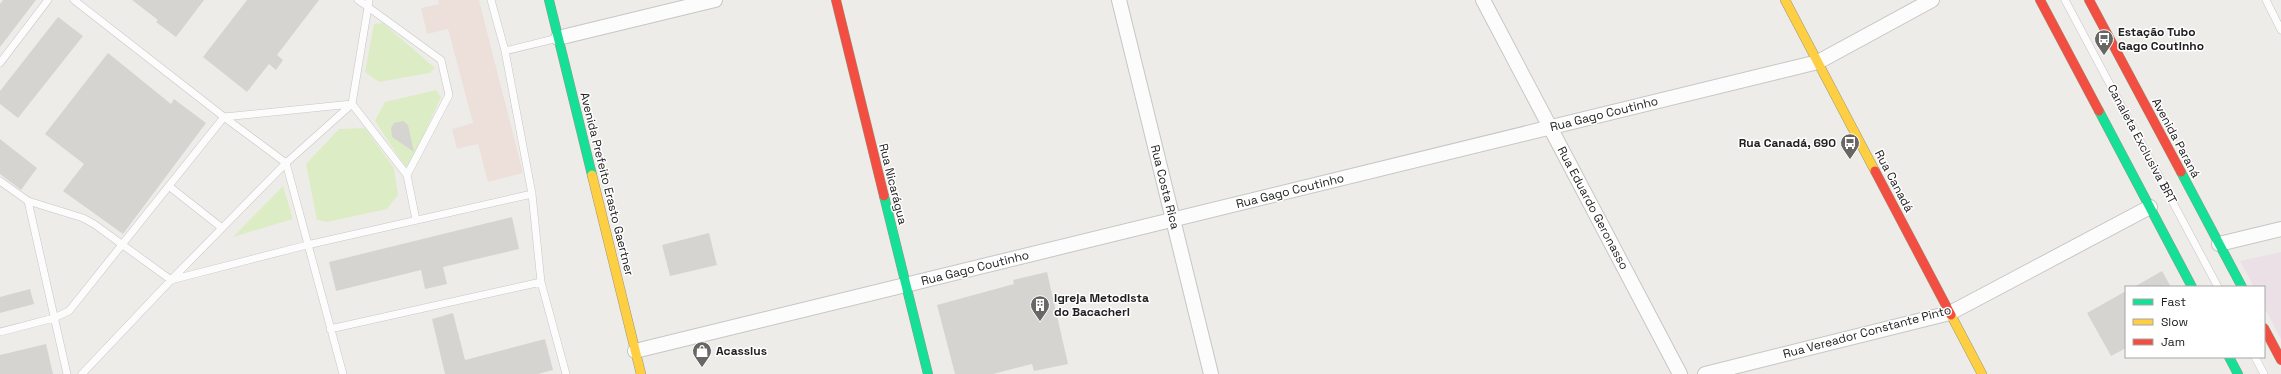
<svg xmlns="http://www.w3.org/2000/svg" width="2281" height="374" font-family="'Space Grotesk',sans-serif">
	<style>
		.industrial { fill: #ece0e7 }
		.military { fill: #ede0db }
		.grass { fill: #dcedc5 }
		.building { fill: #d6d4d1 }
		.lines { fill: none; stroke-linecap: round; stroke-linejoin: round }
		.lane-casing { stroke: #c7c6c4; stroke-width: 8 }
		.street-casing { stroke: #c7c6c4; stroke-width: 16 }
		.fast-casing { stroke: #98987f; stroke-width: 10 }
		.slow-casing { stroke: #98987f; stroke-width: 10 }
		.jam-casing { stroke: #98987f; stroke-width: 10 }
		.lane { stroke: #fcfcfc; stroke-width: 7 }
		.street { stroke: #fcfcfc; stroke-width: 14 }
		.fast { stroke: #16e098; stroke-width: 9 }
		.slow { stroke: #ffcf43; stroke-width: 9 }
		.jam { stroke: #f24e42; stroke-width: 9 }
		.labels { text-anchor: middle; stroke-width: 3; stroke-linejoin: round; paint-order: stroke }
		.poi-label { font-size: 12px; font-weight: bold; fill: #202020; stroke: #fff; text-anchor: start }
		.street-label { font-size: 12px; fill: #202020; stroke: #fff }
	</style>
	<rect width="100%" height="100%" fill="#eeece8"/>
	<path class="industrial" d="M2281,252V339L2264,307V287H2254L2240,261Z"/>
	<path class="military" d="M438,0H479L523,173L488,182L478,144L457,149L452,129L473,123L448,29L427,34L421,8L439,4Z"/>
	<path class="grass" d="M383,23L435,68L430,73L379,82L365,72L374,24Z
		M436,90L441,97L410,165L405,166L375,121L385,102Z
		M365,128L394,168L398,195L387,209L327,222L317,220L306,164L339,129Z
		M283,186L293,219L233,237Z"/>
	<path class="building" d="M3,0H36L0,47V4Z
		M132,0H204L176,37L156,22L158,20Z
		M247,0H319L277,55L283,60L276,70L269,64L247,92L203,57Z
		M58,17L83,36L18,118L0,104V91Z
		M108,53L171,104L174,99L206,123L123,234L63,191L84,164L45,134Z
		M403,121L408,125L414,152L392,137L391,128L394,123Z
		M0,139L37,168L21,190L0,174Z
		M512,217L519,249L443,267L447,284L425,289L421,270L336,291L329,262Z
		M709,233L717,265L670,276L662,245Z
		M2162,271L2171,287H2134Z
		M1047,272L1068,364L1034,371L1032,364L993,374H955L937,305L1014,284L1013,280Z
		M30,289L34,304L0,313V297Z
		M2126,291V348L2111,356L2087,313Z
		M453,313L465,360L545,339L553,370L538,374H445L432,319Z
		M46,344L53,374H0V355Z"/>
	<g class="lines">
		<defs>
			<path id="lane" d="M74,0L224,117L286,163L343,374
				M369,0L368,7L441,60L449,95L407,175
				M491,0L505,51
				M2065,0L2218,287
				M2266,0L2281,30
				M558,38L505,51L532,194L541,282L566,374
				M0,63L48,0
				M0,181L28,201L83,218L94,224L171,280L307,245L532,194
				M170,187L222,228
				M28,201L67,374
				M330,329L541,282
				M0,332L54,318L69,311L224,117L352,104L407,175L416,220
				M2255,357L2264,374
				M82,374L171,280L286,163L352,104L368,7L358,0"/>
			<path id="street" d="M1119,0L1211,374
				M1483,0L1680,374
				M558,38L715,0
				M2219,244L2281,229
				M635,351L1818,62L1932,0
				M1705,374L1950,313L2150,207"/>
			<path id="fast" d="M549,0L592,175
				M2099,111L2192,287
				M2181,172L2242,287
				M884,196L928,374
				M2229,357L2238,374"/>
			<path id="slow" d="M1785,0L1875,171
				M592,175L641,374
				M1951,315L1982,374"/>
			<path id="jam" d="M836,0L884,196
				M2040,0L2099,111
				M2089,0L2181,172
				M1875,171L1951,315
				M2264,328L2281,360"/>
		</defs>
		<use href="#lane" class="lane-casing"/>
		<use href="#street" class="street-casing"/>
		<use href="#fast" class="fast-casing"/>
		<use href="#slow" class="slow-casing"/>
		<use href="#jam" class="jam-casing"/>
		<use href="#lane" class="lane"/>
		<use href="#street" class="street"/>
		<use href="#fast" class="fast"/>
		<use href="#slow" class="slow"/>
		<use href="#jam" class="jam"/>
	</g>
	<defs>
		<symbol id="bus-pin" viewBox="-11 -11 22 30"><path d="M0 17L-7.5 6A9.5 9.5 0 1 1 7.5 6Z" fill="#686766" stroke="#fff"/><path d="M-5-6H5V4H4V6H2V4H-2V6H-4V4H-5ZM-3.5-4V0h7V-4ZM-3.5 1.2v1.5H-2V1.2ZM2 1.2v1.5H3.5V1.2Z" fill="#fff"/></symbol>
		<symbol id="building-pin" viewBox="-11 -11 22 30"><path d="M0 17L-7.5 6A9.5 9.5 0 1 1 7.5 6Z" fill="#686766" stroke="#fff"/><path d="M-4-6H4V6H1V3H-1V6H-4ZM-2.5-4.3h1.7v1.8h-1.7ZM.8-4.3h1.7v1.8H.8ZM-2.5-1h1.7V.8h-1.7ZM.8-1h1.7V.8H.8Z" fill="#fff"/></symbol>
		<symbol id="shop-pin" viewBox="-11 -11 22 30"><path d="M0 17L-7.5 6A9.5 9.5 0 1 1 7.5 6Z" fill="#686766" stroke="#fff"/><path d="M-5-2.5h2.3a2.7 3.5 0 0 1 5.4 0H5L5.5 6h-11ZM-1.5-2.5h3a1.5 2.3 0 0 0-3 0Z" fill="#fff"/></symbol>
	</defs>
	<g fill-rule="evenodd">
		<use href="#bus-pin" x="2093" y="28" width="22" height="30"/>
		<use href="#bus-pin" x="1839" y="132" width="22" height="30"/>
		<use href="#building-pin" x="1029" y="294" width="22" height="30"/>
		<use href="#shop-pin" x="691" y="340" width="22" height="30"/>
	</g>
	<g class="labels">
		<g class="poi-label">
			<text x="2118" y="36">Estação Tubo<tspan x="2118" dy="14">Gago Coutinho</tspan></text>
			<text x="1836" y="147" text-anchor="end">Rua Canadá, 690</text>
			<text x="1054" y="302">Igreja Metodista<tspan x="1054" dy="14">do Bacacheri</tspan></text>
			<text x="716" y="355">Acassius</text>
		</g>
		<g class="street-label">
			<text transform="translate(1604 114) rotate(-14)" y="4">Rua Gago Coutinho</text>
			<text transform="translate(2176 138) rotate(62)" y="4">Avenida Paraná</text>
			<text transform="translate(2142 144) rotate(62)" y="4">Canaleta Exclusiva BRT</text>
			<text transform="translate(1894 181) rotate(62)" y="4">Rua Canadá</text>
			<text transform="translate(607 184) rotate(76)" y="4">Avenida Prefeito Erasto Gaertner</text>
			<text transform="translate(893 184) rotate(76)" y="4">Rua Nicarágua</text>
			<text transform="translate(1165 187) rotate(76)" y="4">Rua Costa Rica</text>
			<text transform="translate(1290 191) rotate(-14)" y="4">Rua Gago Coutinho</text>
			<text transform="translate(1593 208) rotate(62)" y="4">Rua Eduardo Geronasso</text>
			<text transform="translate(975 268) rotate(-14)" y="4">Rua Gago Coutinho</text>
			<text transform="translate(1867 332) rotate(-15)" y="4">Rua Vereador Constante Pinto</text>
		</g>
	</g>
	<rect x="2125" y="286" width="140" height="72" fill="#ffffff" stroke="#a6a6a6"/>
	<rect x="2133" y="299" width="20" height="6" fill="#16e098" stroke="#a6a6a6"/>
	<text x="2161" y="306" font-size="12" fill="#202020">Fast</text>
	<rect x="2133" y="319" width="20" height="6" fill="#ffcf43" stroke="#a6a6a6"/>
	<text x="2161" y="326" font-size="12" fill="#202020">Slow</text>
	<rect x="2133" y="339" width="20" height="6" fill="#f24e42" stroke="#a6a6a6"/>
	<text x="2161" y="346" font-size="12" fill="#202020">Jam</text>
</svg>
